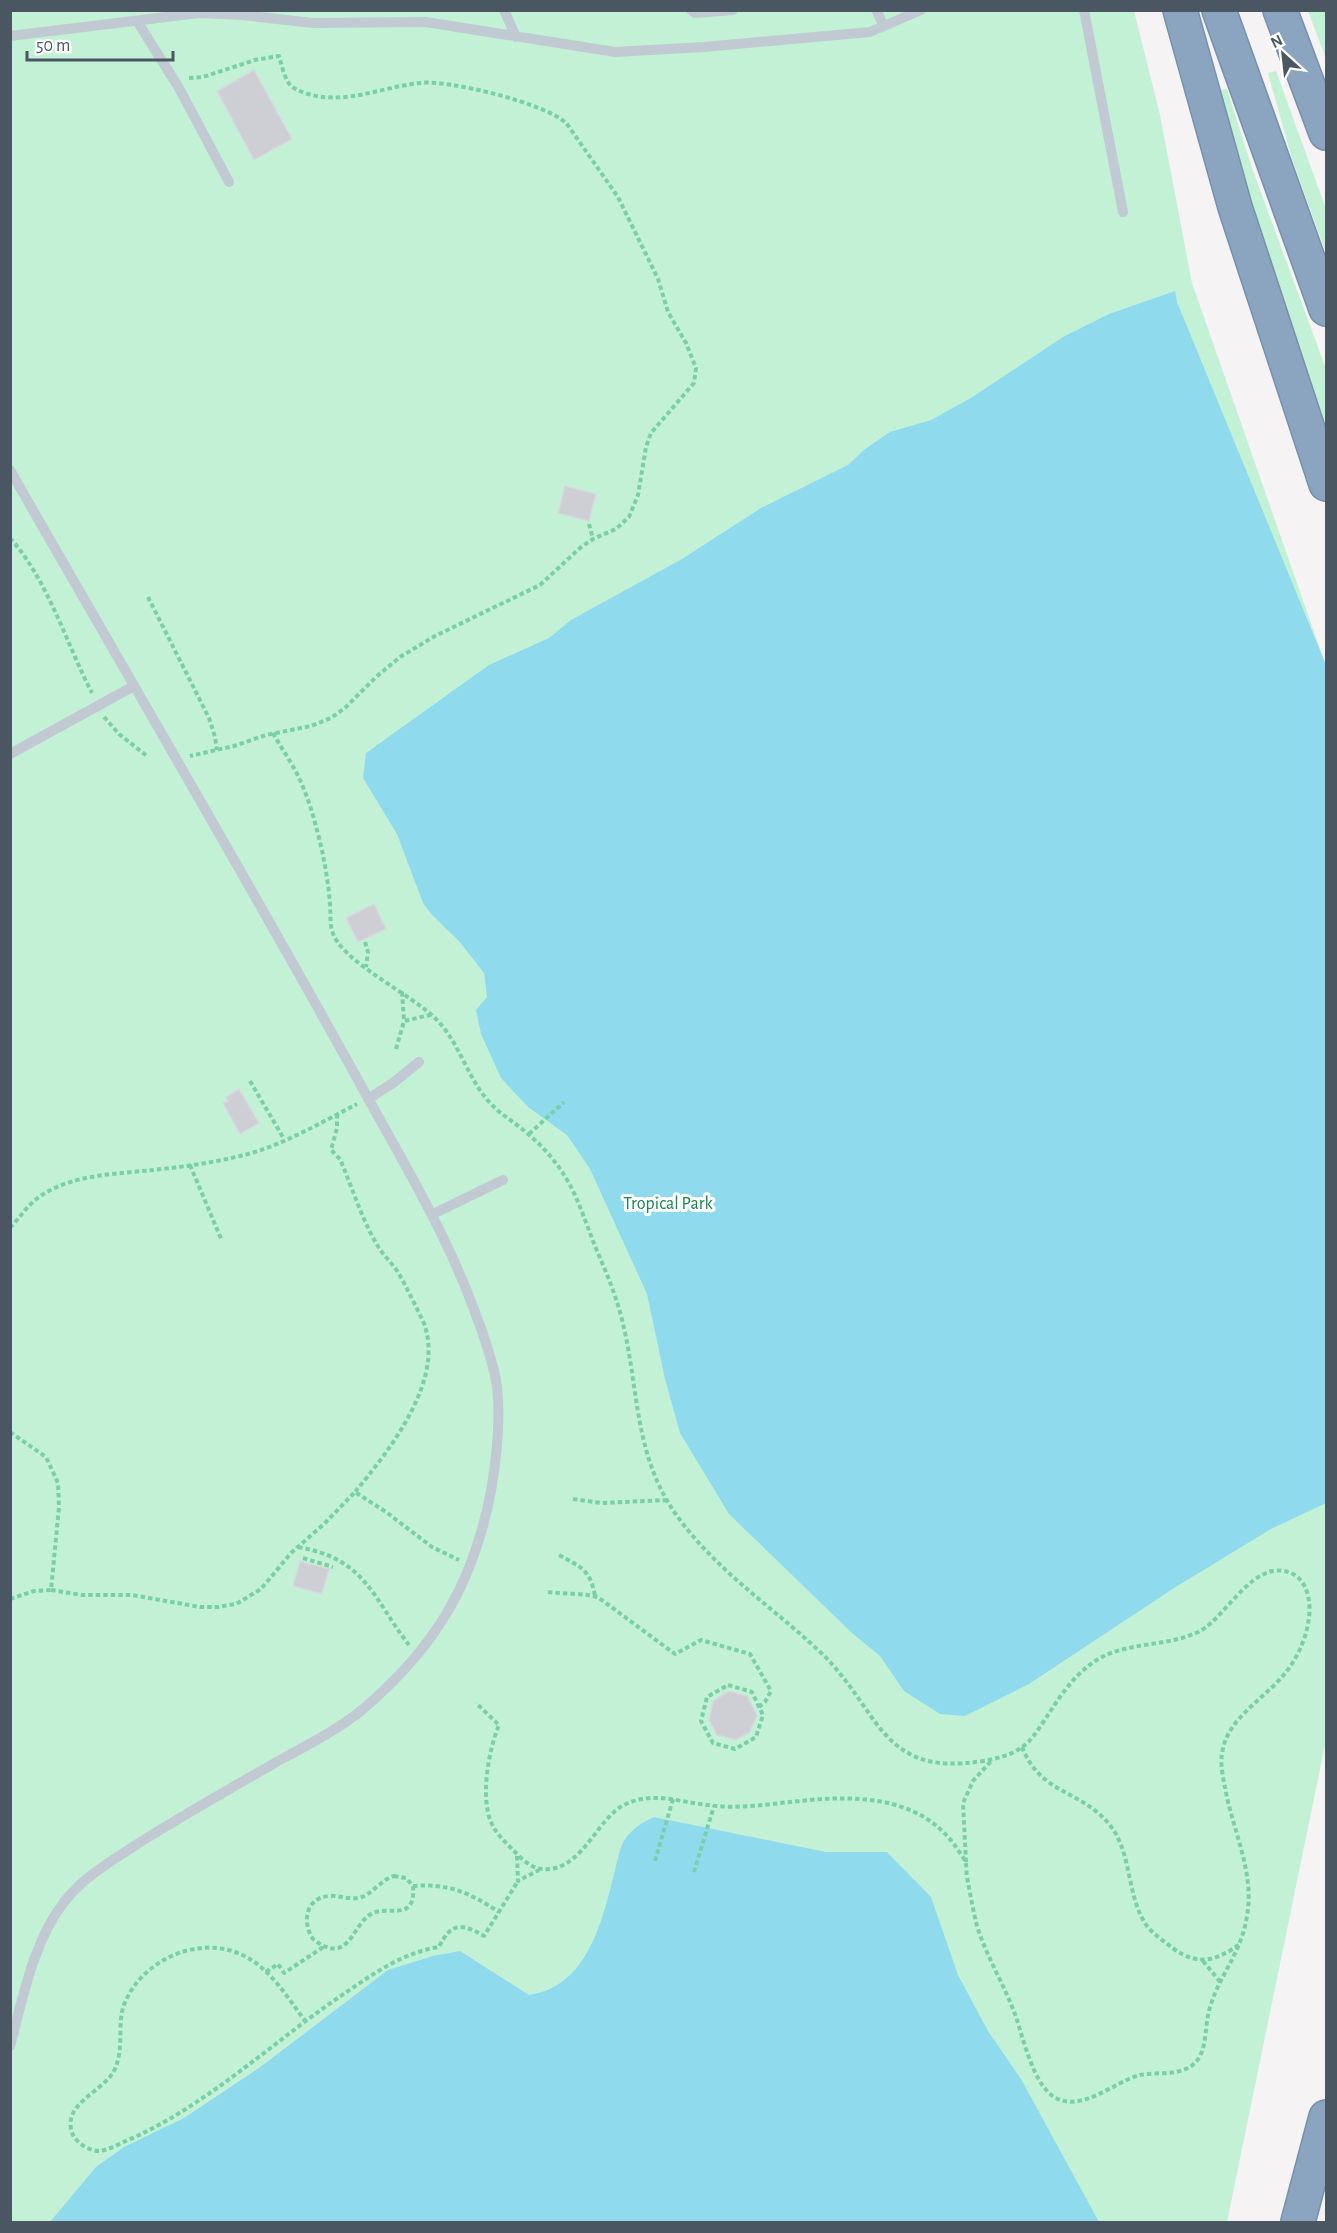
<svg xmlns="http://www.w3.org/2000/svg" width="1337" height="2233" font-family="'Alegreya Sans',sans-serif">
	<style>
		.green { fill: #c3f1d5 }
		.water { fill: #90daee }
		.building { fill: #cdcfd5; stroke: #d7d9de; stroke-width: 1.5 }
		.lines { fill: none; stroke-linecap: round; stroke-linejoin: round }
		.motorway-casing { stroke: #7690ad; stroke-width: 36 }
		.path { stroke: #7ad0a6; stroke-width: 4; stroke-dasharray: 4.5 3; stroke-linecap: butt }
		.service { stroke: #c1cad2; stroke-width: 10 }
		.motorway { stroke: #8ba5c1; stroke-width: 33 }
		.labels { text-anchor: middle; stroke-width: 6; stroke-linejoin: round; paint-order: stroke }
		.park-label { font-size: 18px; fill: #17864f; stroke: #fff }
	</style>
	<rect width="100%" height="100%" fill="#f5f3f3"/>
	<path class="green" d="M11,11H1134L1160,115L1192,283L1326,666V1740L1227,2222H11Z
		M1308,11H1326V59Z
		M1276,71L1326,209V253L1292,159L1268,73Z
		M1227,89L1252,168L1326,369V434L1273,273L1219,90Z"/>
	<path class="water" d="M1175,291L1177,302L1326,665V1503L1271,1529L1174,1588L1029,1684L965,1716L940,1714L904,1691L880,1656L852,1633L729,1514L680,1433L665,1379L647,1294L590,1169L567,1135L528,1107L501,1078L481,1034L476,1010L487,997L484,973L459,941L431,914L423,903L397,834L363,778L366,753L489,665L549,638L571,620L682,559L761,508L848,465L865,449L890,432L931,420L971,398L1063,337L1109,314Z
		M654,1817L826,1852H887L931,1897L958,1975L988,2031L1021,2079L1099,2222H50L96,2167L124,2147L184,2118L259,2068L388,1970L433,1956L460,1951L529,1995C587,1987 602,1922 614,1874C617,1864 619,1848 625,1839C633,1828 643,1822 654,1817Z"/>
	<path class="building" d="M254,70L292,139L254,160L217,91Z
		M565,486L596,494L589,521L558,513Z
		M374,904L386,929L358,942L346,918Z
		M239,1089L259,1123L240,1134L223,1103L228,1101L226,1097Z
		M300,1561L329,1569L322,1594L293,1586Z
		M729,1691L747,1696L757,1715L750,1732L736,1740L717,1735L709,1720L713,1701Z"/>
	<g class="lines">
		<defs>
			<path id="motorway" d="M1180,10L1235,207L1326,484
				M1219,10L1326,309
				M1280,10L1326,133
				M1298,2222L1326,2117"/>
		</defs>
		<use href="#motorway" class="motorway-casing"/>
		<path class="path" d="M189,78L203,77L255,60L279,56C282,66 284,78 291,86C296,90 302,92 308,94C347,105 381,87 420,83C447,79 549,104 567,124L618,197L658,279L668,312L686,343L696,368L694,383L651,433L646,447L638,495L629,517L616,529L593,539L580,548L540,585L435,636L400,657L376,677L346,707L331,718L311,726L266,735L234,746L190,756
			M589,524L593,539
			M10,538C48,580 66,643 92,693
			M148,597L209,718L215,737L217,750
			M104,717L119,734L147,756
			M273,733C281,748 291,761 298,776C310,800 317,829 323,855C326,871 329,888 330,904C331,917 329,925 334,936C347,964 412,995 436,1019C460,1043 467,1078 490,1103C501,1115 516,1123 528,1134C545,1148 559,1165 570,1185C580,1204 587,1226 595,1246C606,1272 617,1297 623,1324C639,1390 634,1454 675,1513C714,1569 770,1605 818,1650C839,1669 854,1692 870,1715C901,1760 930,1769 983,1761C1000,1758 1016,1754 1028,1742C1034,1737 1043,1722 1048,1715C1062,1693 1079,1668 1104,1656C1133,1642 1171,1646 1200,1631C1227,1617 1255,1555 1293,1574C1308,1582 1311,1603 1309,1618C1306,1640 1296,1661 1282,1677C1261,1701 1226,1720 1222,1754C1220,1763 1223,1778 1225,1787C1232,1829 1255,1872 1247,1916C1241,1954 1220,1974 1210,2007C1205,2023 1207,2042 1200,2056C1188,2078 1161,2071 1140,2075C1113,2082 1076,2118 1049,2093C1032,2077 1023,2038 1016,2017C1005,1986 987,1958 977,1926C973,1910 970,1893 967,1877C966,1872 967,1866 965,1861C963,1856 959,1852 956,1847C918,1793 850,1795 790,1802C763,1805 735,1809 708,1805C686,1803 664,1795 642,1799C631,1801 621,1805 613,1813C592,1832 574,1877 537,1868C527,1865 518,1855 511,1848C502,1839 496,1833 491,1822C480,1796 489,1749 499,1725L476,1703
			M365,942L368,952L366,967
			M402,992L404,1021L430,1015
			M396,1049L404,1021
			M250,1081L284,1139
			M337,1114V1128L331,1150L340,1159C352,1187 361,1217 376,1243C382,1254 391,1262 398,1272C407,1288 415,1305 423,1321C447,1378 389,1451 355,1492
			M529,1134L564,1102
			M190,1165L222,1241
			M10,1228C21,1216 29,1203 42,1195C74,1174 117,1174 153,1170C182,1167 211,1163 240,1156C280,1147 320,1123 357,1104
			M10,1432L46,1457L58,1483L59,1507L51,1590L82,1595H132L200,1607H218L236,1604L261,1589L291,1553L324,1524L355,1492L386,1512L432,1547L459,1560
			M573,1499L601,1503L667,1500
			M298,1547C366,1559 372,1597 409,1645
			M559,1555C581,1567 590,1569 595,1596
			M303,1558L333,1567
			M548,1592C562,1594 588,1593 599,1598L675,1654L701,1640L750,1654L771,1691L765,1702L759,1707
			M10,1599L34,1591L51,1590
			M728,1685L752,1692L763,1715L756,1737L735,1749L713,1743L701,1721L707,1697Z
			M1022,1747C1041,1795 1080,1789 1109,1824C1133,1853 1126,1897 1147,1926C1154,1935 1165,1942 1174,1949C1200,1967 1217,1960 1240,1944
			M517,1856L518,1881L539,1870
			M655,1861L673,1799
			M966,1862L963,1803L973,1781L992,1760
			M694,1872L714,1806
			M394,1876L406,1878L413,1886C416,1924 387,1904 371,1914C351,1926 349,1967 313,1939C302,1923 305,1898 329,1896C341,1895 350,1901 362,1897C374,1892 381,1880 394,1876Z
			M413,1886C449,1883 470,1893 499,1912
			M1203,1961L1221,1983
			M266,1972L278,1964L284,1973L325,1946
			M306,2022C290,2001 275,1976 253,1961C209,1931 147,1955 126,2000C115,2022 126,2046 114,2071C102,2093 60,2104 73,2135C77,2143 89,2151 99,2151C110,2150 122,2142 133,2138C215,2100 279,2036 354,1987C380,1969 407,1952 439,1947C451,1922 462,1923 484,1936L518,1881"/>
		<path class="service" d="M504,10L516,37
			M691,10L695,13L733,10
			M876,10L884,26
			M1084,10L1123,212
			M137,21L179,88L229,182
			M10,36L199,13L242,15L313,23L426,22L615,52L704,47L870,32L921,10
			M10,470C126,673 245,875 358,1080C400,1157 445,1230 475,1312C484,1336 493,1361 497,1386C501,1421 497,1456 491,1491C473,1585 435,1648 362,1710C337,1730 308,1745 280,1760C233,1787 185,1814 139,1843C113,1860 83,1877 64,1902C33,1942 23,1998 10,2046
			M10,754L134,686
			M368,1099L393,1083L419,1062
			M433,1214L503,1180"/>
		<use href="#motorway" class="motorway"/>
	</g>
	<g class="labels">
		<g class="park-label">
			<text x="668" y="1209">Tropical Park</text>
		</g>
	</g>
	<rect width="1337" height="2233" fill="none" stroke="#4a5661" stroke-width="24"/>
	<g transform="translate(1283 54) rotate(333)" stroke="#ffffff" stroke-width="4.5" paint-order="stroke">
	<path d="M0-4.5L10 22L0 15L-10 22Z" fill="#4a5661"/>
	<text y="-9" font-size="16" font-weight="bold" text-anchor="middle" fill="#4a5661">N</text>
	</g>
	<path d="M27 51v9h146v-9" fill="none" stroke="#4a5661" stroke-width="3"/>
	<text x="36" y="51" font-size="18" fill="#4a5661" stroke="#ffffff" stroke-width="4.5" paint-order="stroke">50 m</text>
</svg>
